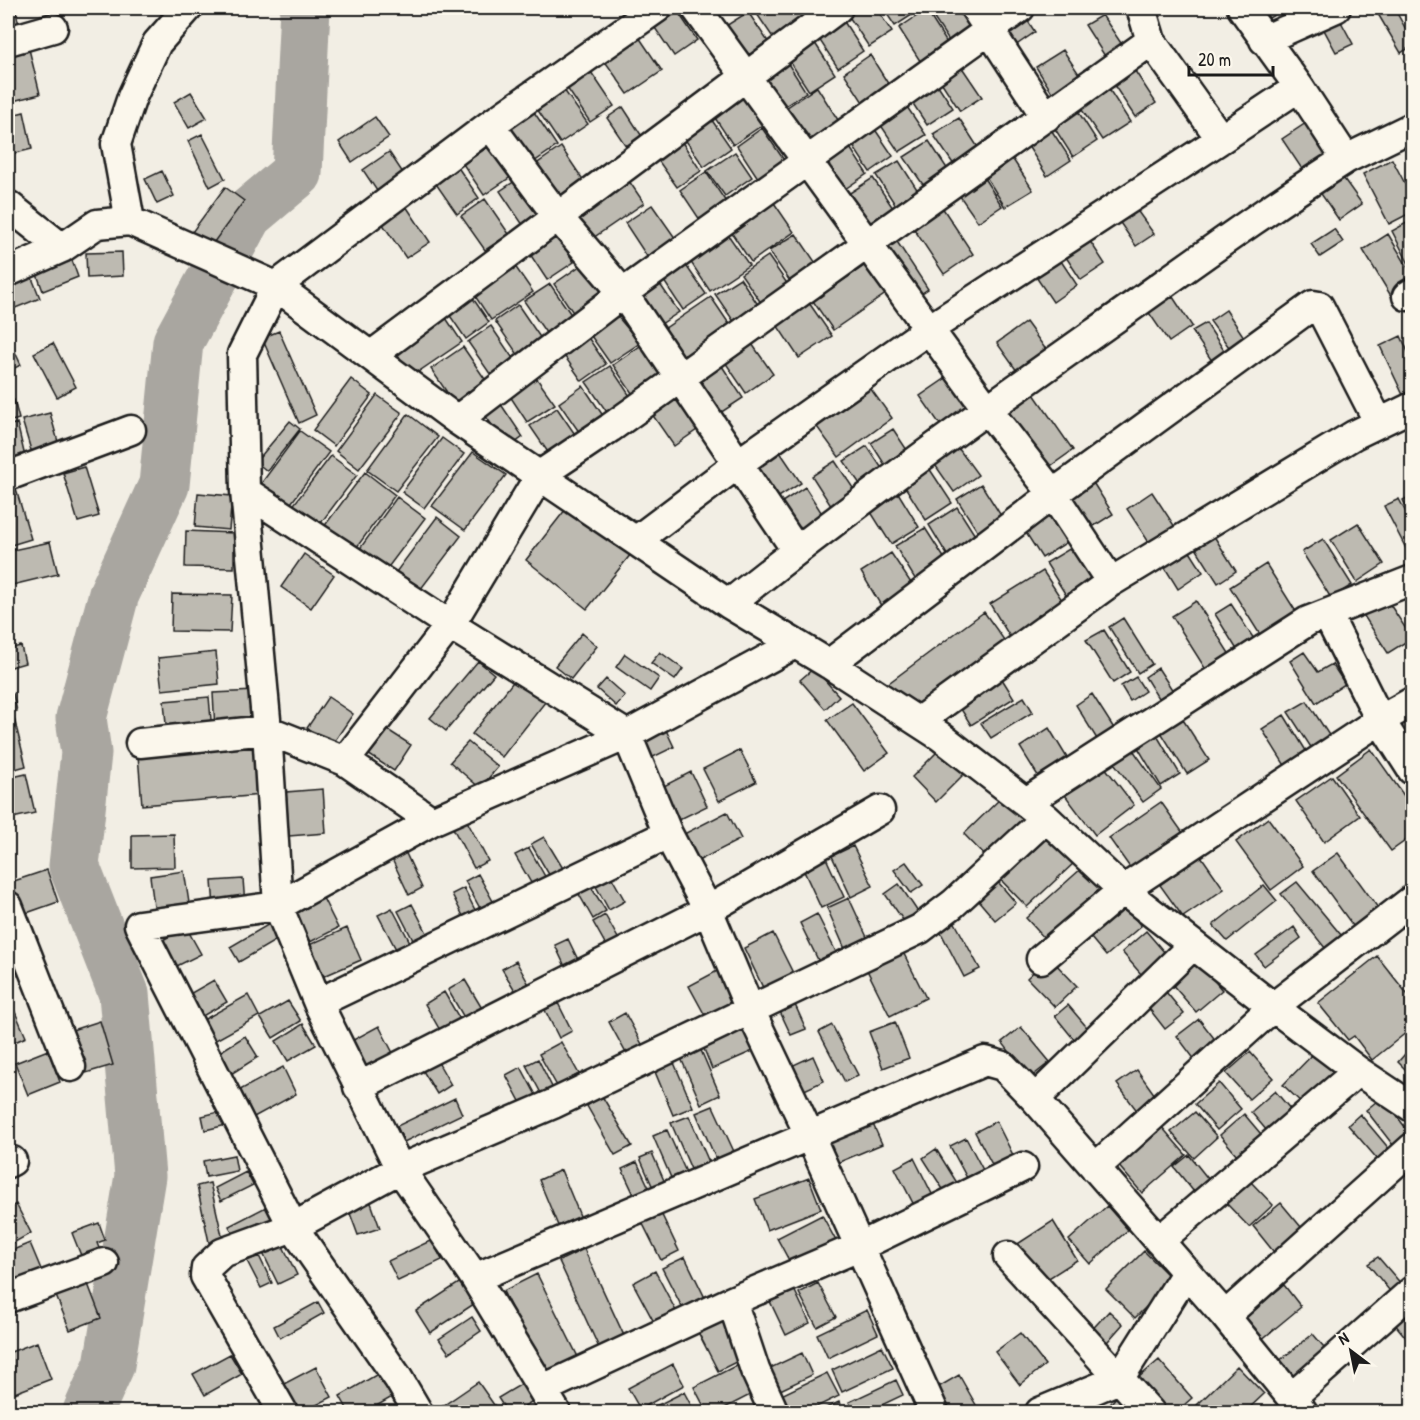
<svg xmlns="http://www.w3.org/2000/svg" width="1420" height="1420" font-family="'Patrick Hand',sans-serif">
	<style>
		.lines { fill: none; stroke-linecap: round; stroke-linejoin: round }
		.river { stroke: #a9a6a0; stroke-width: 51 }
		.building { fill: #bdbab1; stroke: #1c1c1c; stroke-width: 1.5 }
		.minor-casing { stroke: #1c1c1c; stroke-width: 33 }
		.minor { stroke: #fbf7ec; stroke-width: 28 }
	</style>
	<rect width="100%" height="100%" fill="#f2eee4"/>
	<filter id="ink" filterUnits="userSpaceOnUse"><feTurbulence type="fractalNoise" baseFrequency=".0167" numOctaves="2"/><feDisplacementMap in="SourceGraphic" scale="12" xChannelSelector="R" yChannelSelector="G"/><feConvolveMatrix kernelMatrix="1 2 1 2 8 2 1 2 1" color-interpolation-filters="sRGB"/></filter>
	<g filter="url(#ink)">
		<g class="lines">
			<path class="river" d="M88,1412L109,1365L140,1176L124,994L74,866L86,753L81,718L114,594L164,485L178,342L247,215L297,173L305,8"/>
		</g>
		<path class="building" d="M8,8H15L21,33L8,36Z
			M753,8H809L813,14L774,39Z
			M854,8H876L892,32L869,47L846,12Z
			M883,8H921V9L895,26Z
			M927,8H967L979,25L951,44Z
			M1262,8H1286L1269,18Z
			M1390,8H1394L1412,40V46L1401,53L1378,14Z
			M926,10L949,46L922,64L899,28Z
			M678,12L697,40L674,56L655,28Z
			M748,12L771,46L744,64L721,29Z
			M1024,15L1035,32L1015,46L1004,28Z
			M1102,15L1125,49L1108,61L1085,25Z
			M841,17L863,51L838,68L815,33Z
			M1339,18L1353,44L1336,52L1322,26Z
			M639,37L662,71L628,94L604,60Z
			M811,37L835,74L809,91L785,54Z
			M29,49L40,94L9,102L8,55Z
			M1063,50L1081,77L1053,94L1036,67Z
			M870,55L894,93L868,110L844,73Z
			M785,59L806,92L779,110L758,77Z
			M959,63L982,97L960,111L938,77Z
			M1131,65L1156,103L1135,117L1110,79Z
			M591,72L614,106L590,122L567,88Z
			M932,76L953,108L927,125L906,93Z
			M744,86L768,121L733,145L709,109Z
			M1107,86L1130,122L1102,140L1078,104Z
			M817,87L840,123L806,145L783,110Z
			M564,90L588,124L560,143L537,109Z
			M191,92L207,118L189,128L174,102Z
			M903,101L926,135L899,152L876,118Z
			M1074,105L1097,141L1073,157L1050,121Z
			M623,107L645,141L630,152L607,118Z
			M24,112L32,149L8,155V116Z
			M534,112L557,146L528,166L505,132Z
			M707,113L731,148L704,167L680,132Z
			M375,117L389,137L352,162L339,142Z
			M959,118L981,152L956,168L933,134Z
			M1312,119L1333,153L1304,172L1282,139Z
			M872,125L893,156L870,172L849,140Z
			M762,128L786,163L760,181L737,146Z
			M1050,128L1071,160L1047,176L1026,143Z
			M202,134L225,179L210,187L188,141Z
			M680,139L701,171L677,187L655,156Z
			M929,141L950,173L926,189L904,157Z
			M494,143L515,174L484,195L463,164Z
			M847,143L867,174L839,193L818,162Z
			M561,147L586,184L557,203L532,167Z
			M389,152L407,179L381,197L363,170Z
			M735,152L752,177L725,196L707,171Z
			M1010,155L1033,190L1005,207L983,172Z
			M1392,159L1412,197V212L1389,224L1363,174Z
			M899,161L920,194L898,209L876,175Z
			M457,166L479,198L457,214L434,181Z
			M162,171L174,196L157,204L145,179Z
			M706,172L728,205L702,223L680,190Z
			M1339,172L1362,204L1339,220L1317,188Z
			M982,175L1002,206L978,222L957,192Z
			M627,178L644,203L587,242L570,217Z
			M873,178L897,214L868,232L845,196Z
			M518,179L541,213L523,225L500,191Z
			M225,187L244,201L211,246L192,232Z
			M770,197L794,232L751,262L727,226Z
			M485,199L509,234L485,250L461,216Z
			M1131,202L1154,234L1136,246L1114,214Z
			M652,205L678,242L650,261L625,223Z
			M406,206L430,242L406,258L382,223Z
			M942,207L973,254L944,274L912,226Z
			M1410,221L1412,225V270L1392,231Z
			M724,229L749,265L710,291L686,255Z
			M1334,229L1343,242L1320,257L1311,244Z
			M553,230L574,262L547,280L526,248Z
			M1084,232L1105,264L1081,280L1060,248Z
			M796,234L822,272L796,290L769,251Z
			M1388,234L1412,274V283L1391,296L1363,250Z
			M894,237L928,289L916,297L882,244Z
			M122,252L123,276L87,278L86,253Z
			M1055,252L1077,285L1053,302L1030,268Z
			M70,255L78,277L43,291L35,269Z
			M768,256L793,292L766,310L741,274Z
			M680,257L706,294L683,310L658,272Z
			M510,259L533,292L491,320L469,287Z
			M590,259L615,295L578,320L554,284Z
			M870,262L890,291L833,330L813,301Z
			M30,273L40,298L8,311V283Z
			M655,277L679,312L652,330L628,295Z
			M740,278L763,312L739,329L715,294Z
			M550,284L579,326L553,343L524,301Z
			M468,291L489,322L466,339L444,307Z
			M1169,291L1192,326L1169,342L1145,307Z
			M711,297L734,331L681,367L658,333Z
			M807,300L832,336L799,358L775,322Z
			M518,305L546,346L523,362L495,321Z
			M612,310L640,343L610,363L584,326Z
			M1226,310L1246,340L1231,350L1210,321Z
			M442,312L462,342L412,376L392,346Z
			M1026,322L1052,358L1022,378L997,343Z
			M1206,323L1229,358L1216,367L1192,331Z
			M491,326L518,366L495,381L468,342Z
			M583,330L606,364L582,381L558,347Z
			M279,331L316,415L299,423L262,338Z
			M1401,336L1412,361V390L1403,395L1380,346Z
			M8,337L21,365L8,371Z
			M750,341L773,374L746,393L723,359Z
			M53,343L76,387L57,397L34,353Z
			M643,344L668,381L638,402L613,365Z
			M463,347L489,385L457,407L431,369Z
			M720,363L743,398L714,417L691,382Z
			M610,366L634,402L611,418L586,382Z
			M530,369L555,404L527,422L504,387Z
			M952,374L977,411L946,433L920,396Z
			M351,379L372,395L334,446L313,430Z
			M865,381L892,418L839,457L812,420Z
			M583,386L608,423L584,439L559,403Z
			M677,386L704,425L674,446L647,407Z
			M1034,394L1073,450L1042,472L1003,415Z
			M377,395L402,413L359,469L336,451Z
			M496,397L523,437L508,448L480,408Z
			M14,400L19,419L8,422V402Z
			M557,408L581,443L554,461L530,426Z
			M50,413L60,449L33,457L22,420Z
			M408,414L438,437L396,491L367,470Z
			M290,421L300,429L267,471L256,462Z
			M17,423L26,461L8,466V426Z
			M893,429L909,453L887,468L871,443Z
			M300,431L329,452L286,510L257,489Z
			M442,438L464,454L424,508L402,492Z
			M956,445L978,475L954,492L933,462Z
			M867,446L885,473L862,487L844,461Z
			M473,452L506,475L465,530L432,506Z
			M780,452L801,483L774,500L754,469Z
			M331,456L357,475L314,532L288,512Z
			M835,461L857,494L833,509L812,476Z
			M927,465L952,503L926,520L902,482Z
			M84,467L99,516L78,522L63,473Z
			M365,472L395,495L351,555L320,532Z
			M1092,481L1113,514L1086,531L1064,498Z
			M981,484L1005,522L981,537L957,499Z
			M15,486L31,539L8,546V489Z
			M805,487L823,515L795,534L776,506Z
			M897,491L919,527L891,544L869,509Z
			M1152,492L1177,530L1152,547L1127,509Z
			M198,493L232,496L229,530L195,527Z
			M1412,495V519L1403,500Z
			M397,497L425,518L383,574L356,554Z
			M1399,499L1412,524V560L1384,506Z
			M569,505L631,554L587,609L526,560Z
			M1051,506L1072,539L1042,558L1021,525Z
			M957,507L978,540L949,558L929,525Z
			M437,517L461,536L417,594L393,576Z
			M1358,523L1384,564L1357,582L1331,540Z
			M925,528L950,567L920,587L895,546Z
			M186,531L234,533V568L185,567Z
			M1212,533L1236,571L1218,583L1194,545Z
			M1323,539L1352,585L1331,598L1302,552Z
			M50,542L58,574L8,586V551Z
			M1076,545L1099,581L1069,600L1046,563Z
			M1187,547L1203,572L1178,589L1162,563Z
			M891,553L915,589L883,609L861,572Z
			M304,554L334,575L311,608L281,587Z
			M1266,564L1300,618L1264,641L1230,587Z
			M1043,571L1064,603L1010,637L990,604Z
			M172,594L232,595L230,632L171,631Z
			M1385,597L1412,638L1388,653L1362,613Z
			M1196,601L1232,658L1208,673L1172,616Z
			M1231,604L1256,642L1239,653L1215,614Z
			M984,612L1007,644L920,713L886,685Z
			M1123,618L1152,664L1138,673L1109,627Z
			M1104,630L1130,672L1113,683L1086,640Z
			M582,633L597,646L571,679L555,666Z
			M21,646L25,663L8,668V649Z
			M216,652L219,684L162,690L158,658Z
			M660,652L683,669L675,680L651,663Z
			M1304,652L1318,672L1332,664L1345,684L1316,703L1290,661Z
			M625,654L659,678L650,691L616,667Z
			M478,661L494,674L446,731L430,718Z
			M814,668L839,696L825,709L800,680Z
			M1158,668L1175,694L1161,703L1145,677Z
			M1136,677L1145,691L1130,701L1121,686Z
			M516,678L546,701L502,757L472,734Z
			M606,679L625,696L616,706L597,689Z
			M1002,679L1014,698L971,725L959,706Z
			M256,691L257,728L215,730L213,693Z
			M13,694L17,711L8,714V695Z
			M1092,694L1117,733L1100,744L1076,705Z
			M209,697L212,731L167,736L164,701Z
			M328,697L353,714L332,745L307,728Z
			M1024,697L1033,712L991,738L981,723Z
			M1307,701L1334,743L1316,755L1288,712Z
			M852,703L889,753L864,771L827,720Z
			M13,714L26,766L8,771V715Z
			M1180,715L1209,760L1187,774L1159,729Z
			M1284,715L1313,762L1291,775L1262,729Z
			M377,723L411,745L394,771L360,749Z
			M1049,728L1069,761L1040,779L1020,747Z
			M666,730L674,747L647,760L639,743Z
			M1156,734L1180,774L1161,786L1137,746Z
			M468,742L498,767L480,788L450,762Z
			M258,745L262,795L142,805L138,755Z
			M942,747L967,771L936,802L912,777Z
			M1131,747L1161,789L1143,802L1112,760Z
			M1371,749L1412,807V836L1391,851L1336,775Z
			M740,750L756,782L719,801L703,769Z
			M1101,762L1134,805L1095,835L1062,791Z
			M691,772L707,806L672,823L656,790Z
			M26,774L35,813L8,819V778Z
			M1332,776L1360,816L1324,842L1296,801Z
			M323,789L326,833L289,836L286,792Z
			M1005,794L1030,820L989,860L964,834Z
			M1161,802L1188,840L1136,876L1109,838Z
			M727,812L741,839L696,862L682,835Z
			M1268,818L1303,866L1271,890L1236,842Z
			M467,821L488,861L474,868L453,828Z
			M1046,832L1075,862L1027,907L998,877Z
			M174,834L175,867L132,868V835Z
			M544,837L564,870L551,878L531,844Z
			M853,846L873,886L851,897L832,856Z
			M403,847L422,888L409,895L389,853Z
			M529,848L547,880L534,888L515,855Z
			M1338,853L1381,912L1356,930L1313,871Z
			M1201,856L1224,889L1183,917L1160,885Z
			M826,858L844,897L821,908L803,869Z
			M906,862L923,885L911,893L894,870Z
			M1082,868L1102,891L1047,941L1026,918Z
			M47,870L58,902L18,916L8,883Z
			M184,871L190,909L155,914L150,876Z
			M608,871L625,901L609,910L592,879Z
			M478,874L494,903L481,910L465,881Z
			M993,876L1016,903L995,920L972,893Z
			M243,879L245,905L214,907L212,881Z
			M588,882L606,911L593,919L576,889Z
			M1297,882L1346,941L1330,954L1281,894Z
			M899,884L922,918L908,927L885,894Z
			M1264,885L1277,901L1227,941L1213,925Z
			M464,888L477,914L465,920L452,894Z
			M323,898L338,928L310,942L295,913Z
			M849,898L872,948L849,958L827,908Z
			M1122,903L1141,926L1106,956L1086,932Z
			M412,904L427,933L413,940L398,911Z
			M392,908L411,944L397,951L378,915Z
			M817,914L841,962L823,970L800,923Z
			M605,915L623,947L611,954L593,922Z
			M953,919L980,969L964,977L938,927Z
			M271,923L280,938L239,962L230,947Z
			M186,927L201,954L175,967L161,941Z
			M1294,927L1301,938L1264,966L1256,955Z
			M347,928L361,960L315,980L300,949Z
			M1146,931L1171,960L1147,981L1122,952Z
			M773,933L797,981L767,996L744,948Z
			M568,939L582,968L569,975L555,945Z
			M900,946L926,998L890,1016L864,964Z
			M1377,956L1412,1000V1028L1372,1060L1354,1036L1348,1040L1318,1003Z
			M1049,957L1077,986L1055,1007L1027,978Z
			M1196,959L1222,990L1196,1012L1170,982Z
			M516,961L532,990L519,997L502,969Z
			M719,970L736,1003L707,1019L689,986Z
			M214,980L227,1002L199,1018L186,996Z
			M465,980L486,1015L469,1026L448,990Z
			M1162,987L1184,1014L1165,1029L1144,1002Z
			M444,992L465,1028L445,1039L425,1004Z
			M248,995L259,1016L214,1041L203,1020Z
			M8,996L26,1037L8,1045Z
			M791,996L806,1029L791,1035L776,1003Z
			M288,1001L301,1021L273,1038L260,1017Z
			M558,1003L572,1031L559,1038L545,1010Z
			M1068,1005L1090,1031L1076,1042L1055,1016Z
			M625,1013L643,1046L627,1055L609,1022Z
			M1199,1019L1221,1047L1198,1064L1177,1036Z
			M100,1021L113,1065L79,1075L66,1032Z
			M751,1022L762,1047L712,1069L702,1044Z
			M895,1022L909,1058L883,1068L869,1032Z
			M303,1024L316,1045L288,1061L276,1041Z
			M832,1025L858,1075L845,1082L819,1032Z
			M379,1026L394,1055L359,1073L344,1045Z
			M1021,1027L1050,1062L1030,1078L1002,1042Z
			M245,1036L258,1057L231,1074L218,1053Z
			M561,1042L579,1074L557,1086L539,1054Z
			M1412,1046V1076L1398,1062Z
			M700,1048L720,1095L701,1104L680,1056Z
			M1318,1049L1341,1073L1307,1108L1283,1085Z
			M48,1050L60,1082L28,1095L15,1063Z
			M1250,1052L1273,1078L1249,1099L1226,1073Z
			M813,1056L824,1081L798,1093L787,1068Z
			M435,1057L451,1085L437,1094L420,1066Z
			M672,1058L693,1107L673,1115L653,1067Z
			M538,1059L553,1089L542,1095L526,1065Z
			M283,1067L296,1094L254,1117L240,1090Z
			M521,1067L536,1095L521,1103L506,1075Z
			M1137,1070L1160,1102L1141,1116L1117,1084Z
			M1219,1083L1241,1109L1217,1130L1195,1104Z
			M1275,1091L1297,1117L1273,1138L1251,1112Z
			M602,1096L632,1146L615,1155L587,1106Z
			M1382,1097L1412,1136L1396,1149L1366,1110Z
			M455,1098L462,1114L404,1142L397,1126Z
			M713,1106L737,1158L719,1166L696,1113Z
			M227,1110L231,1124L205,1130L202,1116Z
			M1195,1112L1217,1137L1194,1158L1171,1132Z
			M1244,1114L1266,1140L1242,1161L1220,1135Z
			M1360,1114L1391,1151L1379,1161L1348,1125Z
			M689,1116L712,1169L694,1176L671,1123Z
			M996,1121L1016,1161L996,1172L975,1132Z
			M872,1122L882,1144L830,1166L821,1144Z
			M1161,1126L1186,1155L1142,1193L1117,1164Z
			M667,1130L690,1181L675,1187L653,1136Z
			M966,1138L983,1170L967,1178L950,1146Z
			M936,1149L959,1186L946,1194L923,1158Z
			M652,1153L666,1185L654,1190L640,1158Z
			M234,1155L237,1171L206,1177L203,1161Z
			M1189,1155L1213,1185L1198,1197L1174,1167Z
			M914,1158L935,1200L916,1209L895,1168Z
			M637,1162L652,1194L637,1201L622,1169Z
			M561,1170L583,1223L561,1233L539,1180Z
			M246,1172L253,1185L221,1201L215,1188Z
			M809,1178L821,1209L767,1230L755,1199Z
			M1250,1181L1273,1205L1249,1227L1226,1203Z
			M210,1183L224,1244L210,1247L197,1186Z
			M370,1200L380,1228L358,1235L348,1208Z
			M1281,1203L1306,1233L1277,1256L1253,1226Z
			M16,1204L31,1233L8,1246V1209Z
			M1107,1206L1128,1230L1090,1264L1069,1240Z
			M266,1207L272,1220L236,1239L229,1226Z
			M660,1211L679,1251L661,1260L641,1220Z
			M822,1215L836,1241L791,1264L777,1238Z
			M1053,1221L1077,1260L1041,1283L1016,1245Z
			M99,1223L105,1240L97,1243L102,1256L84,1263L72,1233Z
			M280,1240L297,1275L278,1284L261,1249Z
			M432,1240L442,1260L398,1281L388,1261Z
			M30,1243L43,1274L10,1288L8,1281V1252Z
			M584,1249L626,1340L601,1352L559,1261Z
			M1144,1251L1173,1280L1135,1318L1106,1289Z
			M259,1256L272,1283L261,1288L247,1261Z
			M685,1257L707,1302L685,1313L662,1268Z
			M1378,1257L1403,1286L1393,1295L1368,1264Z
			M655,1271L677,1313L655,1324L633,1283Z
			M537,1274L580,1361L545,1379L503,1291Z
			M462,1281L477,1302L430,1333L416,1311Z
			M791,1283L810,1323L786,1335L767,1295Z
			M818,1283L836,1317L817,1327L799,1293Z
			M88,1284L101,1318L70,1330L56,1296Z
			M1284,1285L1301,1307L1255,1345L1237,1323Z
			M318,1302L324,1313L280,1338L274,1326Z
			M1402,1307L1412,1319V1345L1389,1317Z
			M867,1310L878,1334L828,1358L817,1334Z
			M1109,1311L1123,1324L1101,1349L1086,1336Z
			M724,1312L746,1357L718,1371L695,1326Z
			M472,1317L481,1331L449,1353L439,1339Z
			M1020,1333L1045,1365L1020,1385L995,1352Z
			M1313,1334L1329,1353L1290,1385L1274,1365Z
			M37,1342L51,1379L12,1394L8,1383V1353Z
			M882,1346L893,1368L842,1392L832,1370Z
			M802,1353L812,1375L776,1392L766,1370Z
			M230,1354L242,1374L205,1395L193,1374Z
			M1159,1360L1192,1398L1176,1412H1155L1131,1384Z
			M743,1362L758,1391L717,1412H707L694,1387Z
			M673,1364L684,1385L640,1409L628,1388Z
			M1237,1366L1264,1394L1245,1412H1205L1197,1405Z
			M316,1367L332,1397L303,1412H291L278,1387Z
			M381,1372L394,1396L366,1412H349L340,1396Z
			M827,1373L839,1396L806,1412H782L775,1398Z
			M959,1375L980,1412H948L935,1389Z
			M896,1380L903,1395L867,1412H854L849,1402Z
			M478,1382L499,1412H434Z
			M525,1382L536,1399L515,1412H507L498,1398Z
			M684,1392L693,1409L686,1412H644Z
			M1119,1394L1140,1412H1103Z
			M839,1402L844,1412H817Z"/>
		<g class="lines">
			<defs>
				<path id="minor" d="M657,8L490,125L276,286L242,354L245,491L267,730L278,906L318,1003L400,1169L553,1104L920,929L953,904L1046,818
					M696,8L987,409L1053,494L1111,582
					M975,8L1046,117
					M1141,8L1151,41L1221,139L1299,87L1242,8
					M1264,40L1336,8
					M8,41L53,28
					M490,125L558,217L623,293L796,550
					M1346,159L1412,127
					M8,205L62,248
					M130,221L116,144L132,97L157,43L188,8
					M8,272L62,248L97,224L130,221L276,286L457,420L729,604L829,664L940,736L1046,818L1123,890L1273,1007L1358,1071L1412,1107
					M1407,296L1412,293
					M372,355L838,8
					M457,420L623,293L1020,8
					M8,476L131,430
					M245,491L450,625L627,735
					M637,540L739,463L929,329L1221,139
					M729,604C847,509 970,421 1093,334C1177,275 1259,214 1346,159L1299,87
					M1327,614L1380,720L1412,770
					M795,644L627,735L668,834L708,910L751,1012L809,1134L934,1412
					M829,664L1053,494L1313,305L1319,306L1379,423
					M919,721L1111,582L1354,435L1412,407
					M140,743L267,730L345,761L432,821
					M345,761L450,625L540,475L610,428L1151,41
					M1026,802L1308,621L1412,580
					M8,906L71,1067
					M1041,959L1123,890L1380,720L1412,702
					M318,1003L668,834
					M358,1087L708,910L880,810
					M1035,1099L1193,945
					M8,1163L12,1161
					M1095,1168L1273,1007L1412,900
					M1159,1241L1358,1071
					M1008,1256L1150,1412
					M8,1298L104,1263
					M732,1301L755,1370L774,1412
					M1225,1316L1412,1148
					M543,1389L732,1301L861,1246L1023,1167
					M1292,1397L1412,1291
					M283,1412L205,1276L206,1268L222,1253L293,1227L400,1169L475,1278
					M418,1412L398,1378L293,1227L139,925L278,906L432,821L627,735
					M556,1412L475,1278L985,1061L1003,1066L1035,1099L1225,1316L1303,1412
					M1040,1412L1119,1379L1186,1273"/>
			</defs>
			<use href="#minor" class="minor-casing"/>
			<use href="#minor" class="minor"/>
		</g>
	</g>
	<rect width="1420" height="1420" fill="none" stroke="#fbf7ec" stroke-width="30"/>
	<rect x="15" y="15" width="1390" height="1390" fill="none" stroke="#1c1c1c" stroke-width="2" filter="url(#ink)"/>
	<g transform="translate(1351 1351) rotate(328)" stroke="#fbf7ec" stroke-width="4.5" paint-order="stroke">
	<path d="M0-4.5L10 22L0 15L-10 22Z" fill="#1c1c1c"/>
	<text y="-9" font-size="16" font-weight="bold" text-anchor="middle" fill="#1c1c1c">N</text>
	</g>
	<path d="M1189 66v9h84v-9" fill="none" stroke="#1c1c1c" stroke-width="3"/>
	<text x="1198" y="66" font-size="18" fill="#1c1c1c" stroke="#fbf7ec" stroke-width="4.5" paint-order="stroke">20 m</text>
</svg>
